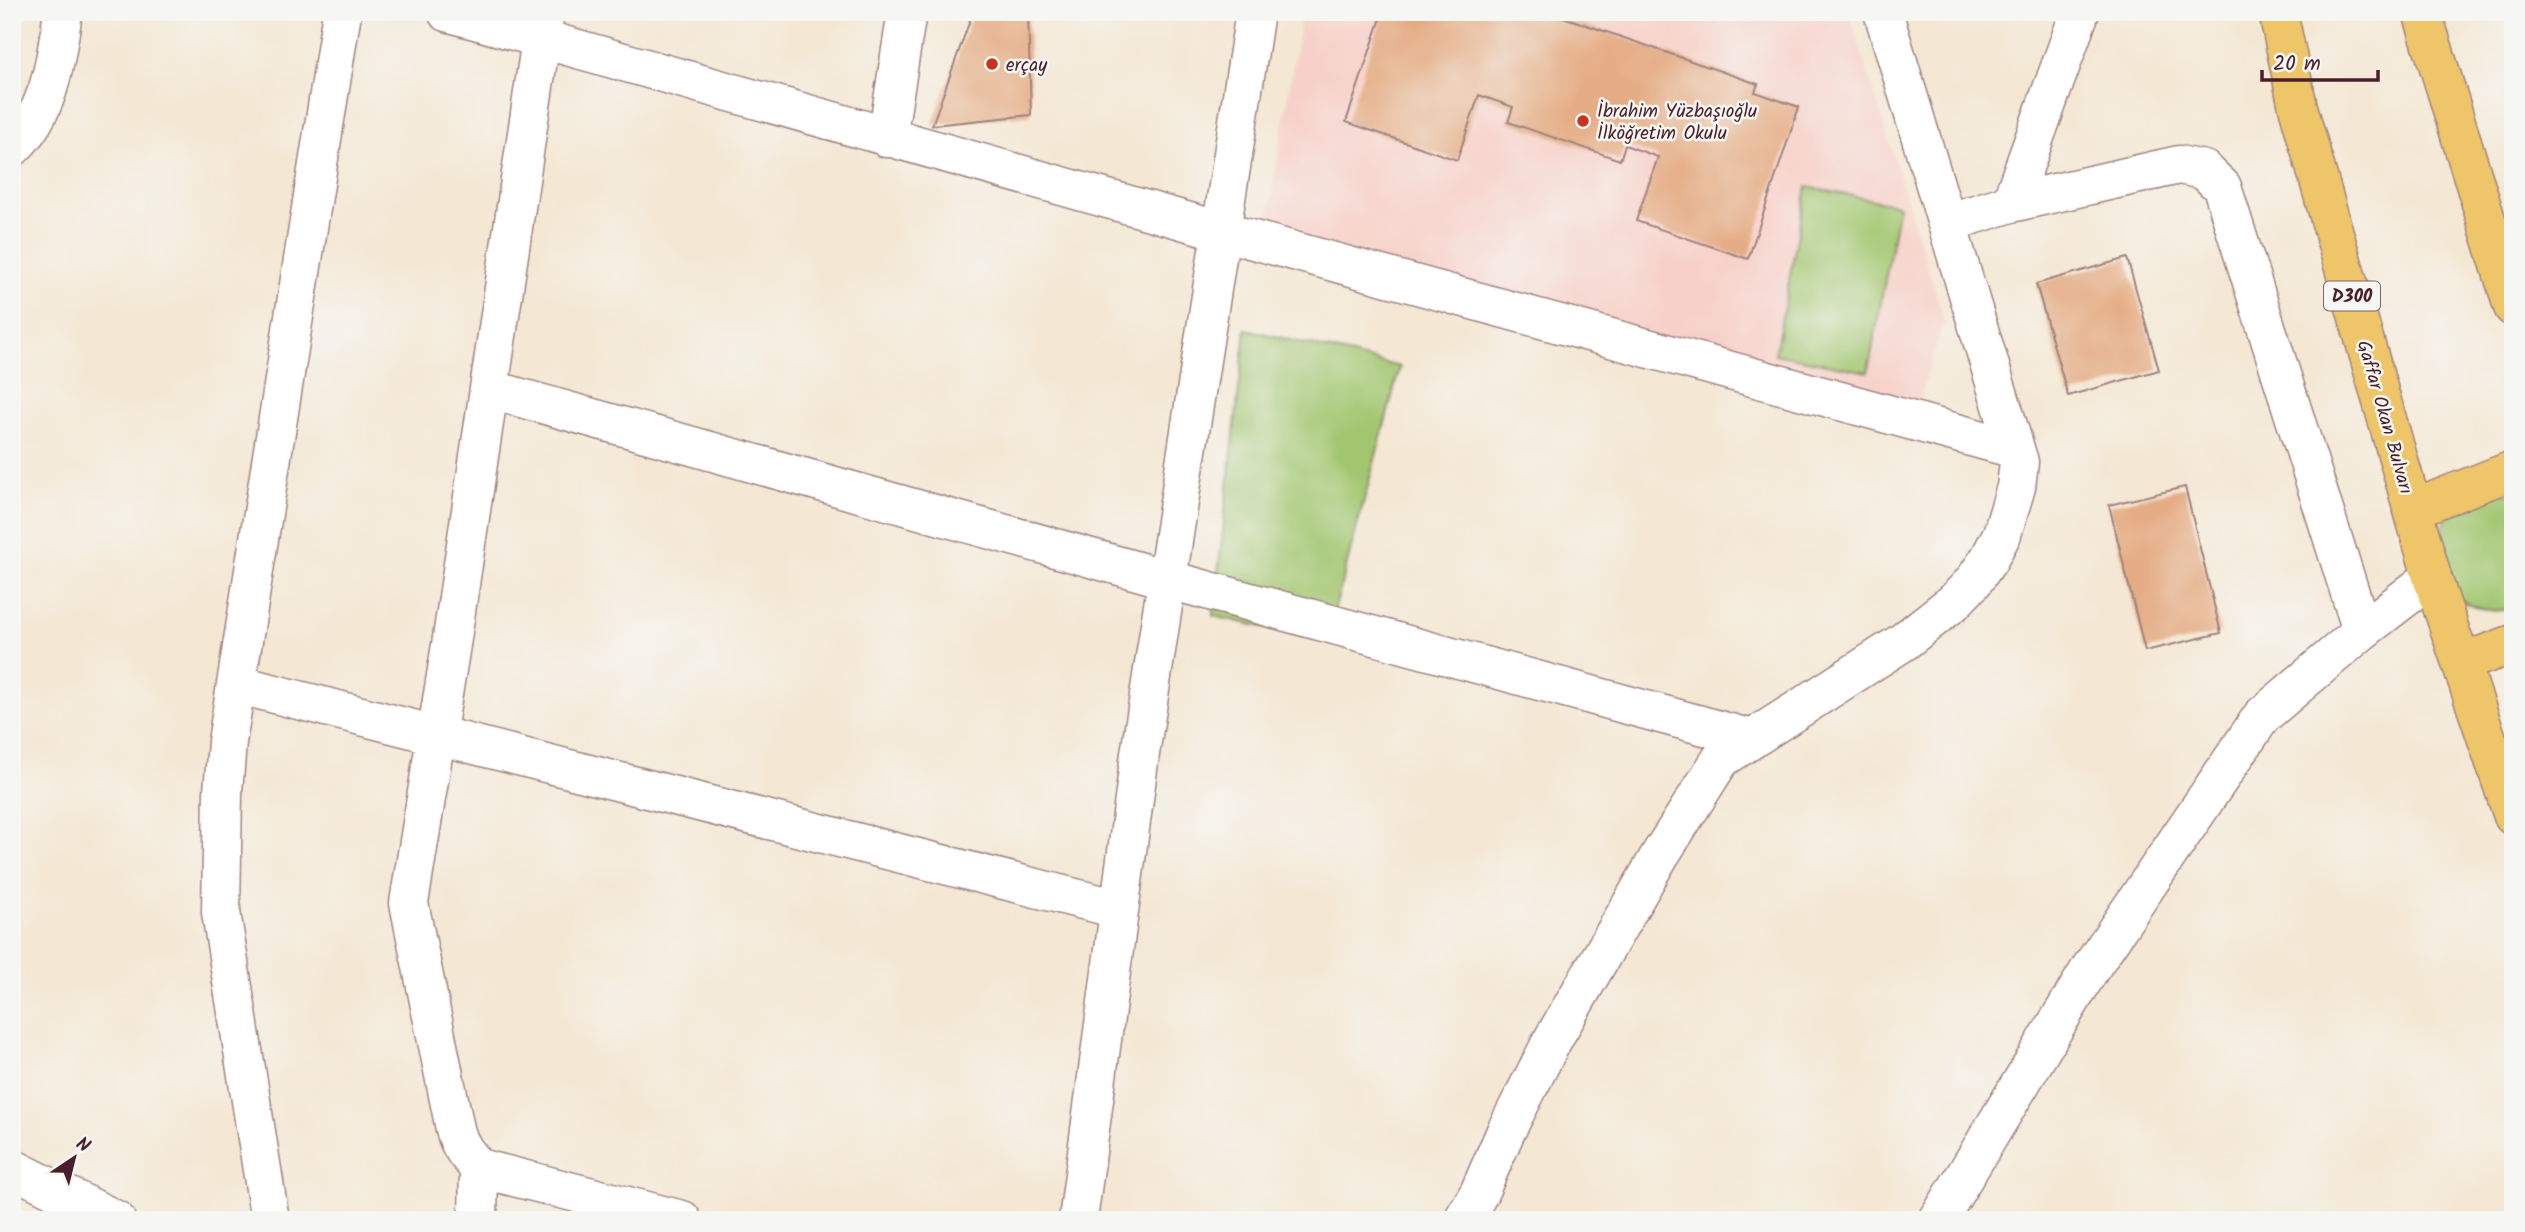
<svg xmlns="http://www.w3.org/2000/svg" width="2525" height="1232" font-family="Kalam,sans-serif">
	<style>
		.built { fill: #f7d1c9 }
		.green { fill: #a2c670; stroke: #76724e; stroke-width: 2 }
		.building { fill: #e5ad86 }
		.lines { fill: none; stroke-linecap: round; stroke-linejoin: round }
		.minor-casing { stroke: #9f837f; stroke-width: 41 }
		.highway-casing { stroke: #9f837f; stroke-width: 41 }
		.minor { stroke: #fff; stroke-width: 38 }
		.highway { stroke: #eec569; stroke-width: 38 }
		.poi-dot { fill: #c8321e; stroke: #f6f6f2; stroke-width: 2.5 }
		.labels { text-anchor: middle; stroke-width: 5; stroke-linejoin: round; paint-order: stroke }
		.shield { fill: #f6f6f2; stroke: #7e6067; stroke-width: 2 }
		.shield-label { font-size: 18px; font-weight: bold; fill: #4a1f2b }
		.poi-label { font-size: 19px; fill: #4a1f2b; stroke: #f6f6f2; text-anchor: start }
		.street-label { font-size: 19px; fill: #4a1f2b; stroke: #f6f6f2 }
	</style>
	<rect width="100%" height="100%" fill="#f6f6f2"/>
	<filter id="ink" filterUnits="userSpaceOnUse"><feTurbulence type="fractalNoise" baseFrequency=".0143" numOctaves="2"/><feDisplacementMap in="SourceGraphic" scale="14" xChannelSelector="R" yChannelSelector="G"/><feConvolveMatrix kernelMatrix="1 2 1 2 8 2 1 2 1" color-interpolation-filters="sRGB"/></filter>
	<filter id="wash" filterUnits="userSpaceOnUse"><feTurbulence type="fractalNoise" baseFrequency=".00686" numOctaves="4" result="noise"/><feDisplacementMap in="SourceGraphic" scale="28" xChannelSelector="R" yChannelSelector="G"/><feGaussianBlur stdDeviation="1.57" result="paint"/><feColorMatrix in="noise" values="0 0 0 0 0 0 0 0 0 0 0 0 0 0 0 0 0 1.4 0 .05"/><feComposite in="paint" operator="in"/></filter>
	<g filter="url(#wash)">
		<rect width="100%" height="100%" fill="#f4e7d3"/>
		<path class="built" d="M1302,12H1849L1944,320L1916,410L1266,230Z"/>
		<path class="green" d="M1807,187L1899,205L1868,372L1775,354Z
			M1246,329L1400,367L1326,641L1213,616Z
			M2493,492L2513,494V608C2494,614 2465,609 2454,591C2450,585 2448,577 2446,570C2436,544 2435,527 2458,507C2467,499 2482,496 2493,492Z"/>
		<g id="blocks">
			<path class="building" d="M973,12H1028L1031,115L932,125Z
				M1383,12H1549L1758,84L1755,92L1799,107L1748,259L1636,221L1658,157L1625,145L1620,160L1508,122L1513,107L1479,95L1457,160L1346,122Z
				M2127,258L2159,370L2068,396L2036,284Z
				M2185,487L2221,633L2145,651L2109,505Z"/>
		</g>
	</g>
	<g filter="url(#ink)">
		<use href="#blocks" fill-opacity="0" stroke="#9f837f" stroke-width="2"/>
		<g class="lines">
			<defs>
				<path id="minor" d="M447,12L1221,231L2015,449
					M545,12L451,645L409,903L455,1129C459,1146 467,1155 479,1168L682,1220
					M887,138L907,12
					M12,148C51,111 55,62 63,12
					M2011,203L2080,12
					M1947,223L2011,203L2179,165L2204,170L2222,187L2362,631
					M489,389L1166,579L1752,739
					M236,684L1118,909
					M12,1168L116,1220
					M270,1220L221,912L223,792L227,742L342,12
					M478,1220L479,1168
					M1078,1220L1140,754L1255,12
					M1463,1220L1479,1193L1506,1131L1552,1041L1660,855L1721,759L1903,642L1954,602L1973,582L1989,559L2002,534L2016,487L2019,462L1883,12
					M1938,1220L2090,969L2262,716L2362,631L2432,577"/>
				<path id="highway" d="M2278,12L2298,107L2432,577L2513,816
					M2422,12L2513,307
					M2413,509L2513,470
					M2461,663L2513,644"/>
			</defs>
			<use href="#minor" class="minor-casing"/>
			<use href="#highway" class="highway-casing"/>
			<use href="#minor" class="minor"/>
			<use href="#highway" class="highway"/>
		</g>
	</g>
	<g class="poi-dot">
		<circle cx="992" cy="64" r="7"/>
		<circle cx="1583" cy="121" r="7"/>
	</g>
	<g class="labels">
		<rect class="shield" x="2324" y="281.5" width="56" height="29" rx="5"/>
		<g class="shield-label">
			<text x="2352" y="302">D300</text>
		</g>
		<g class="poi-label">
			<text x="1006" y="71">erçay</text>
			<text x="1597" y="117">İbrahim Yüzbaşıoğlu<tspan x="1597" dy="22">İlköğretim Okulu</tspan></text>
		</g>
		<g class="street-label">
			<text transform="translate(2386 417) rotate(74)" y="7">Gaffar Okan Bulvarı</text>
		</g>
	</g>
	<rect width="2525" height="1232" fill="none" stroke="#f6f6f2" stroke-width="42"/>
	<g transform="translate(74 1158) rotate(35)" stroke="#f6f6f2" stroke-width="5" paint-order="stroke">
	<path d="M0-5L12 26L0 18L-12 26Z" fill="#4a1f2b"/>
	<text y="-10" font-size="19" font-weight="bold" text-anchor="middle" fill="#4a1f2b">N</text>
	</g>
	<path d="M2262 70v10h116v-10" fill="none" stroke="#4a1f2b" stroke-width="3.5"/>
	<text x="2273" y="70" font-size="21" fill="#4a1f2b" stroke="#f6f6f2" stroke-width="5" paint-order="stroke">20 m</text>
</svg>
